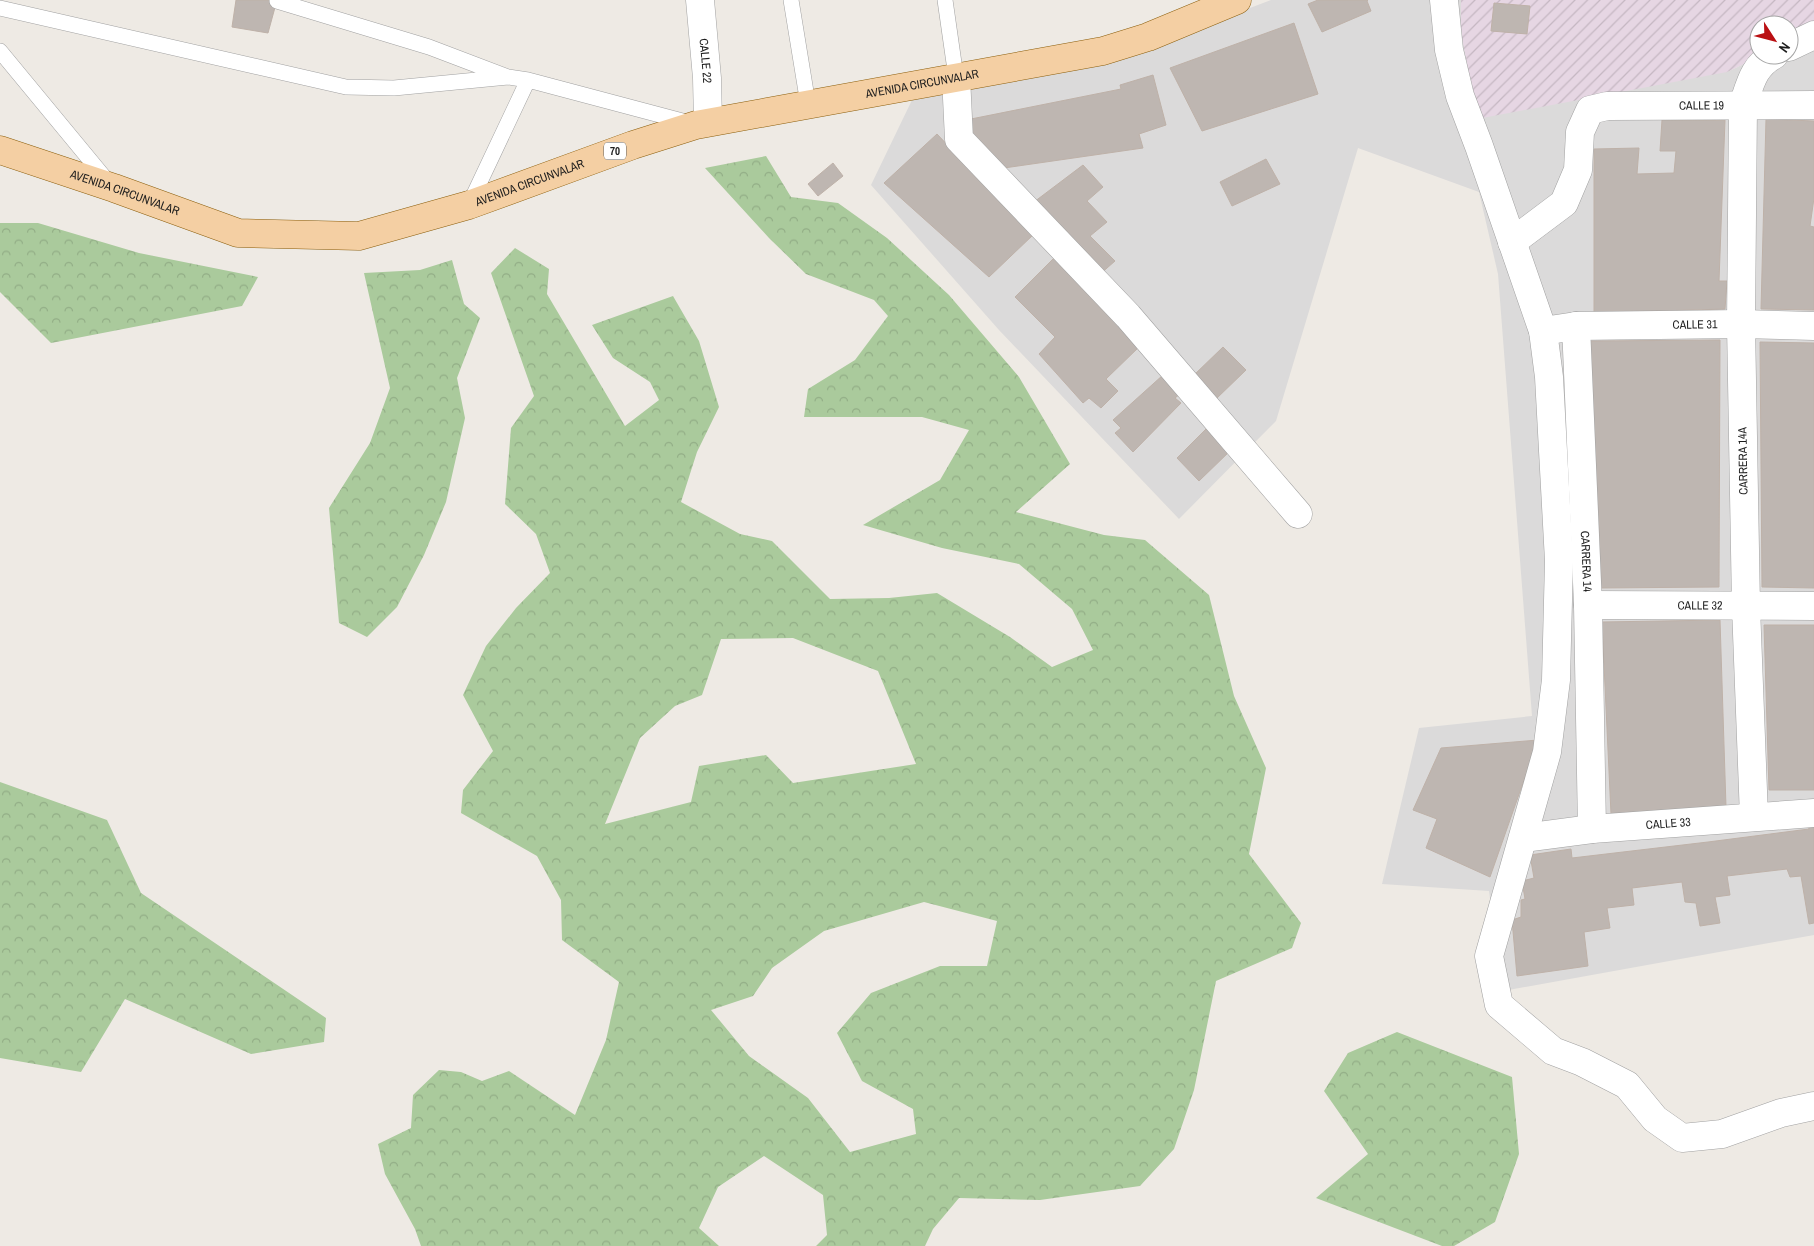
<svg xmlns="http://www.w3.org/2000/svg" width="1814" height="1246" font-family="'Archivo Narrow',sans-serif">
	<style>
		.residential { fill: #dbdada }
		.industrial { fill: url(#industrial-furrows) }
		.forest { fill: url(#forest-crowns); fill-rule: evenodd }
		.building { fill: #beb6b1; stroke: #beb1a8 }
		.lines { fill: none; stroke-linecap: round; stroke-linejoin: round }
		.service-casing { stroke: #a1a1a1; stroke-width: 16 }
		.minor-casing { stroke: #a1a1a1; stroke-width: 29 }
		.primary-casing { stroke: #8b5e0c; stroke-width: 29 }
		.service { stroke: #fff; stroke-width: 15 }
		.minor { stroke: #fff; stroke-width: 28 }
		.primary { stroke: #f4cfa3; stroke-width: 28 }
		.labels { text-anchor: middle; stroke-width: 4; stroke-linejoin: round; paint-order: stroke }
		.shield { fill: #fff; stroke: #616161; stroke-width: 1 }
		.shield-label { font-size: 11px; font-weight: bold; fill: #1d1d1d }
		.street-label { font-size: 12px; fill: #1d1d1d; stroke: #fff }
	</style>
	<defs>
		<pattern id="industrial-furrows" width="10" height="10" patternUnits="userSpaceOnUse" patternTransform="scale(1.25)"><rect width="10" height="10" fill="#e6d6e3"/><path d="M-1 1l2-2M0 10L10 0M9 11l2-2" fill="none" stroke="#c5b7c2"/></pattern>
		<pattern id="forest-crowns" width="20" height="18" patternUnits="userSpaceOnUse" patternTransform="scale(1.25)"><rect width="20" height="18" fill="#aaca9c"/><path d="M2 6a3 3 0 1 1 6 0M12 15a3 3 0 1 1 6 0" fill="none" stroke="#92ad86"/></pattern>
	</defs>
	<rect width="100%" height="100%" fill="#eeeae4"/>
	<path class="residential" d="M1271,0H1461V32L1727,72L1814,30V935L1503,991L1489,891L1382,884L1419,728L1532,716L1498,274L1479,192L1358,148L1276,421L1179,519L999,330L871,185L912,100L1142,49Z"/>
	<path class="industrial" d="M1461,0H1814V30L1789,42V25H1759V55H1763L1727,72L1477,119L1461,32Z"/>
	<path class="forest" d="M766,156L791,197L838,203L887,238L949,295L1019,377L1070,464L1016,512L1104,535L1145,540L1209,595L1234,696L1266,768L1249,854L1301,923L1292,948L1216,981L1194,1090L1174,1149L1140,1186L1040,1200L959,1198L933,1229L925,1246H816L827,1235L823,1195L764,1156L718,1187L699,1228L719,1246H421L415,1229L385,1174L378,1144L411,1128L413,1095L439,1070L461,1072L482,1081L509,1071L575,1115L606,1040L619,982L562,940L561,900L537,856L461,813L463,790L493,751L463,695L486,646L516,608L550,573L536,534L505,504L511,428L534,396L491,273L515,248L549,269L547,294L625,426L659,400L650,382L613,358L592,325L673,296L699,341L719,407L697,452L681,502L740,534L772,541L830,599L889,598L937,593L1010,637L1052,667L1093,650L1072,609L1019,564L942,548L863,525L940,480L969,430L922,417H804L808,389L855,360L888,316L874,300L806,274L769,238L705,168ZM793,638L878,671L916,764L793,783L766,755L699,766L691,802L605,824L640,738L675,706L702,695L721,639ZM924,902L997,921L987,966H940L871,993L837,1033L862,1081L913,1109L916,1134L850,1152L808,1098L749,1056L711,1010L753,996L772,968L824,931Z
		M0,223H38L139,253L258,277L242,306L51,343L0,292Z
		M452,260L464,304L480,318L457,378L465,418L446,502L424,555L397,607L367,637L339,623L329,508L370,443L390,388L364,273L420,270Z
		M0,782L107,820L141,893L326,1018L324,1042L251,1054L125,999L81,1072L0,1058Z
		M1397,1032L1512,1077L1519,1154L1495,1222L1454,1246H1442L1316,1198L1368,1154L1324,1091L1348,1053Z"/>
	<path class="building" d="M236,0H277L268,33L232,27Z
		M1318,0H1368L1367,1L1371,11L1322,32L1308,4Z
		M1494,3L1530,6L1527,34L1491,31Z
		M1294,23L1318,94L1202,131L1170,68Z
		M1153,75L1166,125L1139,134L1143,148L997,169L976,150L966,120L1121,89L1120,85Z
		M1766,119L1814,121V198L1810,226L1814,227V310L1761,309Z
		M1662,120H1725L1719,281H1727L1725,309L1594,313V149L1639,148L1637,174L1674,173L1676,151H1660Z
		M937,134L1033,235L989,277L884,183Z
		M1266,159L1280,184L1232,206L1220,182Z
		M833,163L843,176L818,196L808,184Z
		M1083,165L1103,187L1087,201L1107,222L1090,236L1115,261L1099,275L1034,202Z
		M1054,258L1140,346L1106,379L1118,391L1101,408L1089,398L1083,403L1039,354L1055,337L1015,297Z
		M1720,340L1719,587L1598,588L1590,341Z
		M1760,342L1814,343V588L1762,587Z
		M1223,347L1246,370L1216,399L1193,376Z
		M1163,375L1180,394L1175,398L1181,403L1133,452L1115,433L1121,428L1113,420Z
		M1208,427L1231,450L1199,481L1177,458Z
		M1720,620L1726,807L1611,814L1602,622Z
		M1764,625H1814V790H1769Z
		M1538,740L1490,877L1426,848L1437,819L1413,810L1441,748Z
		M1814,822V923L1809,924L1801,876L1790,877L1787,869L1727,876L1730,895L1715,897L1720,923L1700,926L1696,903L1685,902L1682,882L1632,888L1634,905L1607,908L1610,928L1584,932L1588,966L1517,976L1512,920L1521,917V900L1525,899L1522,881L1534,878L1530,855L1571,849L1572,858L1708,842L1809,829L1808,823Z"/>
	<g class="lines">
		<defs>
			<path id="service" d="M791,0L808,104
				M945,0L956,77
				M277,1L429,47L508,77L528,80L690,123
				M0,8L346,87L394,88L508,77
				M0,51L109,183
				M469,205L528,80"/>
			<g id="minor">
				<path id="s1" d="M700,0L707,78L708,122"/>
				<path d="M1444,0L1449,50L1460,96L1479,146L1543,331L1549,377L1559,561L1556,680L1547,752L1489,956L1499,1005L1553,1051L1582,1062L1627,1085L1655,1119L1682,1138L1722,1134L1781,1113L1814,1106"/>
				<path d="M1789,47L1814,35"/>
				<path d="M956,77L959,139L1128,316L1298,514"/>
				<path id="s2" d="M1512,242L1564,203L1578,170L1580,132L1590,110L1607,106L1814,105"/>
				<path id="s3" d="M1576,326L1741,324L1814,326"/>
				<path id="s4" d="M1543,331L1576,326L1588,605L1592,829"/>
				<path id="s5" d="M1588,605L1814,606"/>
				<path d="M1754,817L1746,607L1741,324L1743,105C1750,85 1753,66 1774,55"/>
				<path id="s6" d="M1523,838L1592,829L1814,813"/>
			</g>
			<g id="primary">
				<path id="s7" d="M0,150L114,188L238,233L359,236L469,205L633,145L696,125L1103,51L1148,37L1237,0"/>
			</g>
		</defs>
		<use href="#service" class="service-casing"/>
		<use href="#minor" class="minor-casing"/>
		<use href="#primary" class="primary-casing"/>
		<use href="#service" class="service"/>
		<use href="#minor" class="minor"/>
		<use href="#primary" class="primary"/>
	</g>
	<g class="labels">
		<rect class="shield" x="604" y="142.5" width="22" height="17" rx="4"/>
		<g class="shield-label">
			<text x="615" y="155">70</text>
		</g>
		<g class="street-label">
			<text dy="4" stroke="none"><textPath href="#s1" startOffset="61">CALLE 22</textPath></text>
			<text dy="4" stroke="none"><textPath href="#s7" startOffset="958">AVENIDA CIRCUNVALAR</textPath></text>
			<text dy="4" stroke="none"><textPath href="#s2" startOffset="275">CALLE 19</textPath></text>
			<text dy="4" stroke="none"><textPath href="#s7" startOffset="552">AVENIDA CIRCUNVALAR</textPath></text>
			<text dy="4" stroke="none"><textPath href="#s7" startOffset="132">AVENIDA CIRCUNVALAR</textPath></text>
			<text dy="4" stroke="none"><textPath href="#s3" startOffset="119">CALLE 31</textPath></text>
			<text transform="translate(1743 461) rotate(-91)" y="4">CARRERA 14A</text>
			<text dy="4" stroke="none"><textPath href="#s4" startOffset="269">CARRERA 14</textPath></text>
			<text dy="4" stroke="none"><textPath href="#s5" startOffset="112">CALLE 32</textPath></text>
			<text dy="4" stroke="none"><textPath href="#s6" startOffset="146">CALLE 33</textPath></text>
		</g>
	</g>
	<g transform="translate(1774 40) rotate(126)"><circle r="24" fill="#ffffff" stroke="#a5a5a5"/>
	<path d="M0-4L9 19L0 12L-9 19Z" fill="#ba1013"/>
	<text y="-8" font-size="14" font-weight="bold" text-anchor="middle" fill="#1d1d1d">N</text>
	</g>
</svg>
